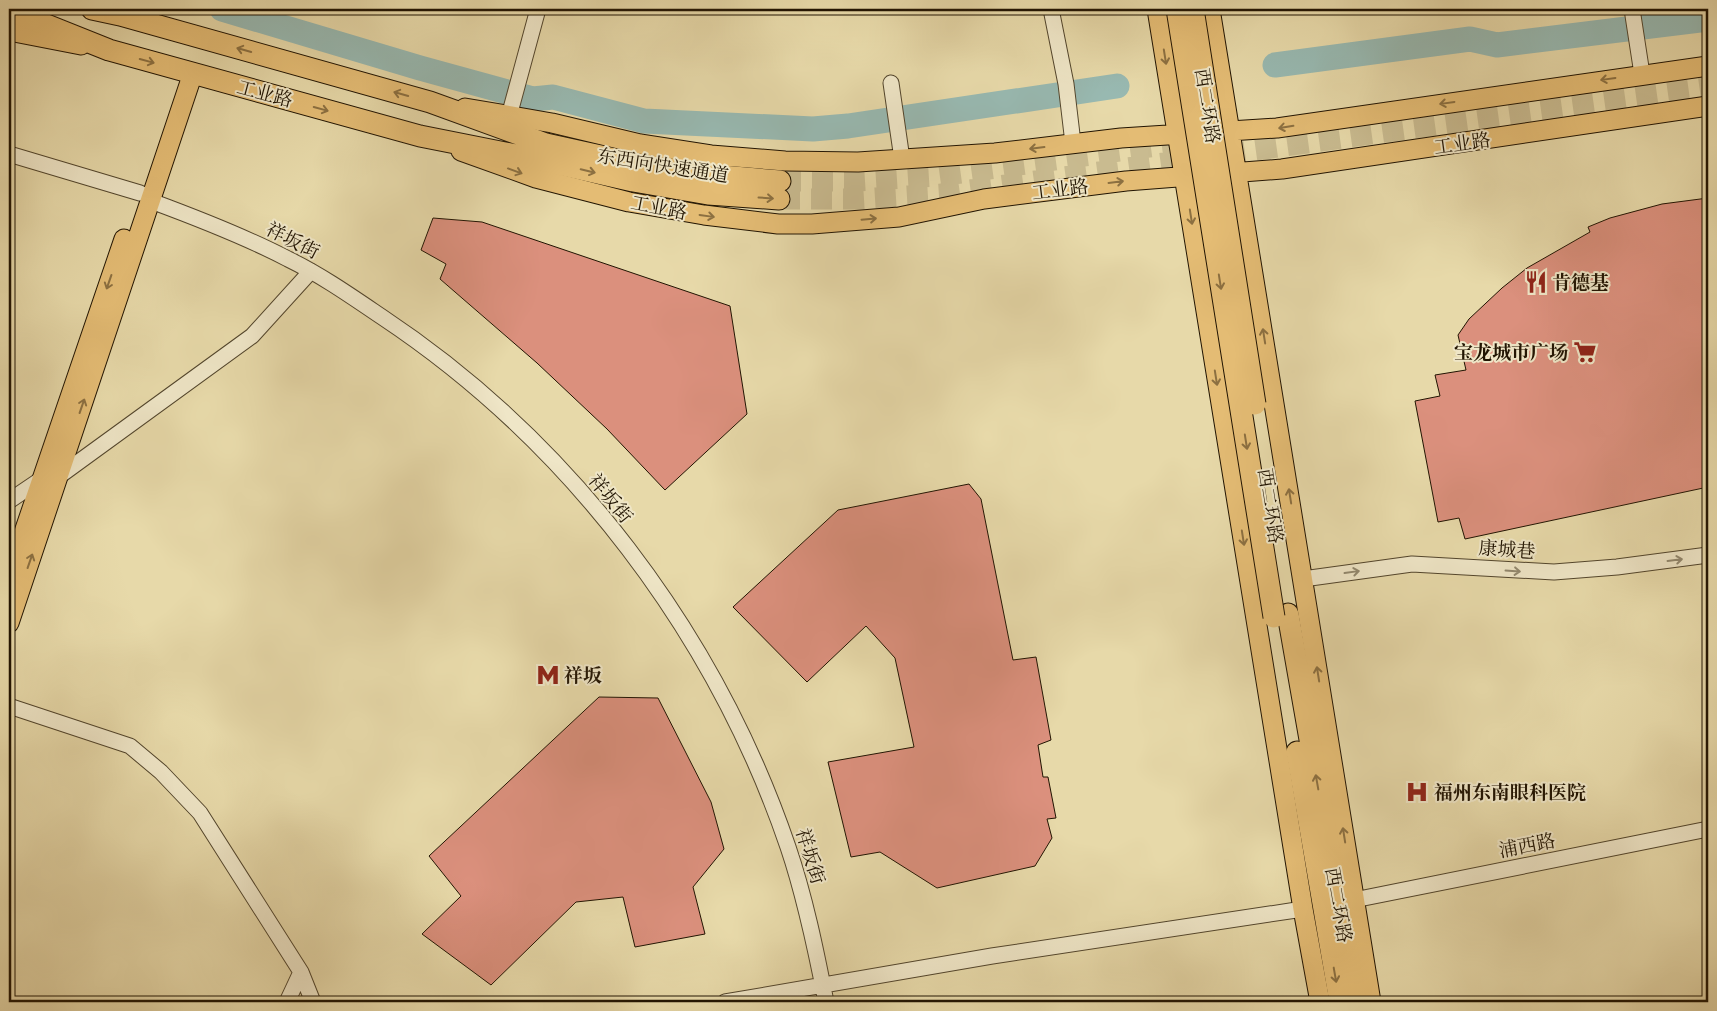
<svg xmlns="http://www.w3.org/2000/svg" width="1717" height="1011" font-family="'IM FELL English','Noto Serif SC',serif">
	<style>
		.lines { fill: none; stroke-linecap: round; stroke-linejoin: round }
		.river { stroke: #98b9b1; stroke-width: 25 }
		.building { fill: #db907d; stroke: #211402 }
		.highway-tunnel { stroke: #c9bb90; stroke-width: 21; stroke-dasharray: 21 11; stroke-linecap: butt }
		.minor-casing { stroke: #52452c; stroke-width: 17 }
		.major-casing { stroke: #211402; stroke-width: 21 }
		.highway-casing { stroke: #211402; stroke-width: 23 }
		.path { stroke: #211402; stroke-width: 2.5; stroke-dasharray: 1 2.5; stroke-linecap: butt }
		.minor { stroke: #efe6c7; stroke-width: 15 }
		.major { stroke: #e4bc74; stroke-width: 19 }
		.highway { stroke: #e4bc74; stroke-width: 21 }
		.highway-bridge-casing { stroke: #211402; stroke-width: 23; stroke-linecap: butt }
		.highway-bridge { stroke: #e4bc74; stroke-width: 21 }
		.oneway { stroke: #8c7041 }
		.oneway2 { stroke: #92886e }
		.labels { text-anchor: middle; stroke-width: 4; stroke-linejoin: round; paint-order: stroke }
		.street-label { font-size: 19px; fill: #211402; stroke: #efe6c7 }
		.poi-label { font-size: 19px; font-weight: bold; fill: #211402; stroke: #efe6c7; text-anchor: start }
	</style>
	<rect width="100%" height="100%" fill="#e7d9a9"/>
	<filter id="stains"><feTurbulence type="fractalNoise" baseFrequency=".004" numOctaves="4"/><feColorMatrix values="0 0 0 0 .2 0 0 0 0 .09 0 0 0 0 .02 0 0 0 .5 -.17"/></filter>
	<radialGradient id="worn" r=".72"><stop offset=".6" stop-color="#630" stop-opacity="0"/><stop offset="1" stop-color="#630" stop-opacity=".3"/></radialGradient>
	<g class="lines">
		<path class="river" d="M222,9L420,68L533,99L553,97L644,121L813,129L848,126L1117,86
			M1275,65L1470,39L1497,45L1708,19"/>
	</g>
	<path class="building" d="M1708,198V487L1465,539L1459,518L1438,522L1415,401L1440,396L1435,375L1466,370L1458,335L1469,319L1502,288L1527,268L1590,232L1588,227L1610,218L1662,204Z
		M433,218L482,222L730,306L747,414L665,490L607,429L537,363L440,279L446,264L421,250Z
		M969,484L981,499L1013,660L1036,657L1051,740L1038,745L1043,777H1048L1056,818L1047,819L1052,838L1035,866L937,888L880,852L851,857L828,762L914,747L895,658L866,626L807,682L733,607L838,510Z
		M599,697L658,698L711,802L724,849L693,887L705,934L635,947L623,897L576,902L491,985L422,934L461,896L429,856Z"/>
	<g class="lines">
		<path class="highway-tunnel" d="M780,181H859L939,176L1193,141
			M779,199H860L941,194L1708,87"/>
		<defs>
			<path id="minor" d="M1051,9L1066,84L1073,143
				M1632,9L1642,74
				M891,83L902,159
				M509,116L538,9
				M9,154L140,193
				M151,201C197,218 244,236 288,259C321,275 351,296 382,317C570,442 715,633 788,847C805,897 816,950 826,1002
				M58,477L252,336L311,271
				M9,501L43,478
				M1303,579L1412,564L1554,572L1617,567L1708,555
				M9,706L130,746L161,772L200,813L301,972L313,1002
				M1354,900L1708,829
				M287,1002L301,972
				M725,1002L992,956L1303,909"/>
			<path id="major" d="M1157,9L1303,909L1320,1002
				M1210,9L1371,1002
				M9,31L81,45
				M465,108L552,123L640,144L711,155L785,161L858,162L995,153L1121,138L1277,128L1708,66
				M461,151L536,178L629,202L704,215L778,224H812L899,217L984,199L1126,181L1282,169L1708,106
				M9,576L124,239
				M9,623L193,73"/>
			<path id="highway" d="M92,9L120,15L430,102L546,144L637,164L710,175L780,181
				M9,10L109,50L420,136L541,160L633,181L708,194L779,199
				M1288,614L1356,1002
				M1297,752L1340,1002"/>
		</defs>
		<use href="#minor" class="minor-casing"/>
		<use href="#major" class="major-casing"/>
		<use href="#highway" class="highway-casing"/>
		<path class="path" d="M1647,10L1657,9"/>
		<use href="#minor" class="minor"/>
		<use href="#major" class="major"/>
		<use href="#highway" class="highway"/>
		<defs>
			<path id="highway-bridge" d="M1177,9L1274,617
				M1193,9L1255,404"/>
		</defs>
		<use href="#highway-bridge" class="highway-bridge-casing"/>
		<use href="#highway-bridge" class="highway-bridge"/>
	</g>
	<defs><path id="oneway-shaft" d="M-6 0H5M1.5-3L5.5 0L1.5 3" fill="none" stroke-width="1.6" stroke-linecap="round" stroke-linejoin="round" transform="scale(1.25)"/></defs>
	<g class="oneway">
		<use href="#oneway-shaft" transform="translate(244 50) rotate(-164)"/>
		<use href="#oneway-shaft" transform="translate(1165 57) rotate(81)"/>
		<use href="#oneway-shaft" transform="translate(147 61) rotate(15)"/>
		<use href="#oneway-shaft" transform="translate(1608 79) rotate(172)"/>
		<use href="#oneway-shaft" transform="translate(401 94) rotate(-164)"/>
		<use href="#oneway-shaft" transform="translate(1447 103) rotate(172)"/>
		<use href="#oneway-shaft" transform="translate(321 109) rotate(15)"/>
		<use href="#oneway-shaft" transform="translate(1286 127) rotate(171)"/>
		<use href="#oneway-shaft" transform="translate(1037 148) rotate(173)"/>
		<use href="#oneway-shaft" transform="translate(515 171) rotate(20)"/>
		<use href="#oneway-shaft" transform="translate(588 171) rotate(13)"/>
		<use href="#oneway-shaft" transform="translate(1116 182) rotate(-7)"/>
		<use href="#oneway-shaft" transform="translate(766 198) rotate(4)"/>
		<use href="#oneway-shaft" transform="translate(707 216) rotate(8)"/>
		<use href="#oneway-shaft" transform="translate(1191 217) rotate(81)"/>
		<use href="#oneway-shaft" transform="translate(869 219) rotate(-5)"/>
		<use href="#oneway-shaft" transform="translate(109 282) rotate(109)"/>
		<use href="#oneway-shaft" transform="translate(1220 282) rotate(81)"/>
		<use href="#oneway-shaft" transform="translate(1264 336) rotate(-99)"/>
		<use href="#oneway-shaft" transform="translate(1216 378) rotate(81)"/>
		<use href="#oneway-shaft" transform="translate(82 406) rotate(-71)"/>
		<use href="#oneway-shaft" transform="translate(1246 442) rotate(81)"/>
		<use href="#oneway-shaft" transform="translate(1290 496) rotate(-99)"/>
		<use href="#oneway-shaft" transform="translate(1243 538) rotate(81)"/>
		<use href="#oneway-shaft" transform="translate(30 561) rotate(-71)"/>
		<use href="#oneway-shaft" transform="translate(1318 674) rotate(-99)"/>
		<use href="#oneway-shaft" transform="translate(1317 782) rotate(-100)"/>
		<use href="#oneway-shaft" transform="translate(1344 835) rotate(-99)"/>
		<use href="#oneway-shaft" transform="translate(1335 975) rotate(80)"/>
	</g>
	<g class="oneway2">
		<use href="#oneway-shaft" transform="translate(1675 560) rotate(-7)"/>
		<use href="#oneway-shaft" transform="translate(1513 571) rotate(4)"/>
		<use href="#oneway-shaft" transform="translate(1352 572) rotate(-8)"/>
	</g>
	<defs>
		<symbol id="restaurant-bare" viewBox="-9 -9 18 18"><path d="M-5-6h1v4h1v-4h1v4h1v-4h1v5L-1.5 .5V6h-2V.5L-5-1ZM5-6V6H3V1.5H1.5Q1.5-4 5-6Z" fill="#8f2418" stroke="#efe6c7" stroke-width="2.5" paint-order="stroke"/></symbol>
		<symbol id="supermarket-bare" viewBox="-9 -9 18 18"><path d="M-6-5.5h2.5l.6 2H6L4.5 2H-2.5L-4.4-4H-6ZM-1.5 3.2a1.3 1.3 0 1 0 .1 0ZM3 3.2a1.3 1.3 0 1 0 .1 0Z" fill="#8f2418" stroke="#efe6c7" stroke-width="2.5" paint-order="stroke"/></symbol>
		<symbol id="metro-bare" viewBox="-9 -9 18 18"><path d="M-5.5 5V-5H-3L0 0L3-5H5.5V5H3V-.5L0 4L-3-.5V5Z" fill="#8f2418" stroke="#efe6c7" stroke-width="2.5" paint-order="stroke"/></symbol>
		<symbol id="hospital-bare" viewBox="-9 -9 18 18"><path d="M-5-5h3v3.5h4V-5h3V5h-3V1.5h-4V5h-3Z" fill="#8f2418" stroke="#efe6c7" stroke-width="2.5" paint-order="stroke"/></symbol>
	</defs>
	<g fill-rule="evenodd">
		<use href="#restaurant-bare" x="1520" y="266" width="32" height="32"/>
		<use href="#supermarket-bare" x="1569" y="336" width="32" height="32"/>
		<use href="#metro-bare" x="532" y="659" width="32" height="32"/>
		<use href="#hospital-bare" x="1401" y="776" width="32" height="32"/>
	</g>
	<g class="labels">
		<g class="street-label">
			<text transform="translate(265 93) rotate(15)" y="7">工业路</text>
			<text transform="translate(1208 106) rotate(81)" y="7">西二环路</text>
			<text transform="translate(1462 143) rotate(-8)" y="7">工业路</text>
			<text transform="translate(663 165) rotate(9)" y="7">东西向快速通道</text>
			<text transform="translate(1060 189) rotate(-7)" y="7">工业路</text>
			<text transform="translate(659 207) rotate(11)" y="7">工业路</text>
			<text transform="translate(293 240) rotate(27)" y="7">祥坂街</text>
			<text transform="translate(611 498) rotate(51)" y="7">祥坂街</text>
			<text transform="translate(1271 506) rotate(81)" y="7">西二环路</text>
			<text transform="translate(1507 549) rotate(4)" y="7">康城巷</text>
			<text transform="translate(1527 845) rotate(-11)" y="7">浦西路</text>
			<text transform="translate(811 856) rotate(73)" y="7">祥坂街</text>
			<text transform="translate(1339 905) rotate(80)" y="7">西二环路</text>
		</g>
		<g class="poi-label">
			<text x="1552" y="289">肯德基</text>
			<text x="1568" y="359" text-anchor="end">宝龙城市广场</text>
			<text x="564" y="682">祥坂</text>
			<text x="1434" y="799">福州东南眼科医院</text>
		</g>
	</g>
	<rect width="1717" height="1011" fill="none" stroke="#e7d9a9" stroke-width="30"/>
	<rect x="10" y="10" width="1697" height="991" fill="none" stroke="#211402" stroke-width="2.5"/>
	<rect x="15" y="15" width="1687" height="981" fill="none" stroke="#211402"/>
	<rect width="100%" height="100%" filter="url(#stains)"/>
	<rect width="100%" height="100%" fill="url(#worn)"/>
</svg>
